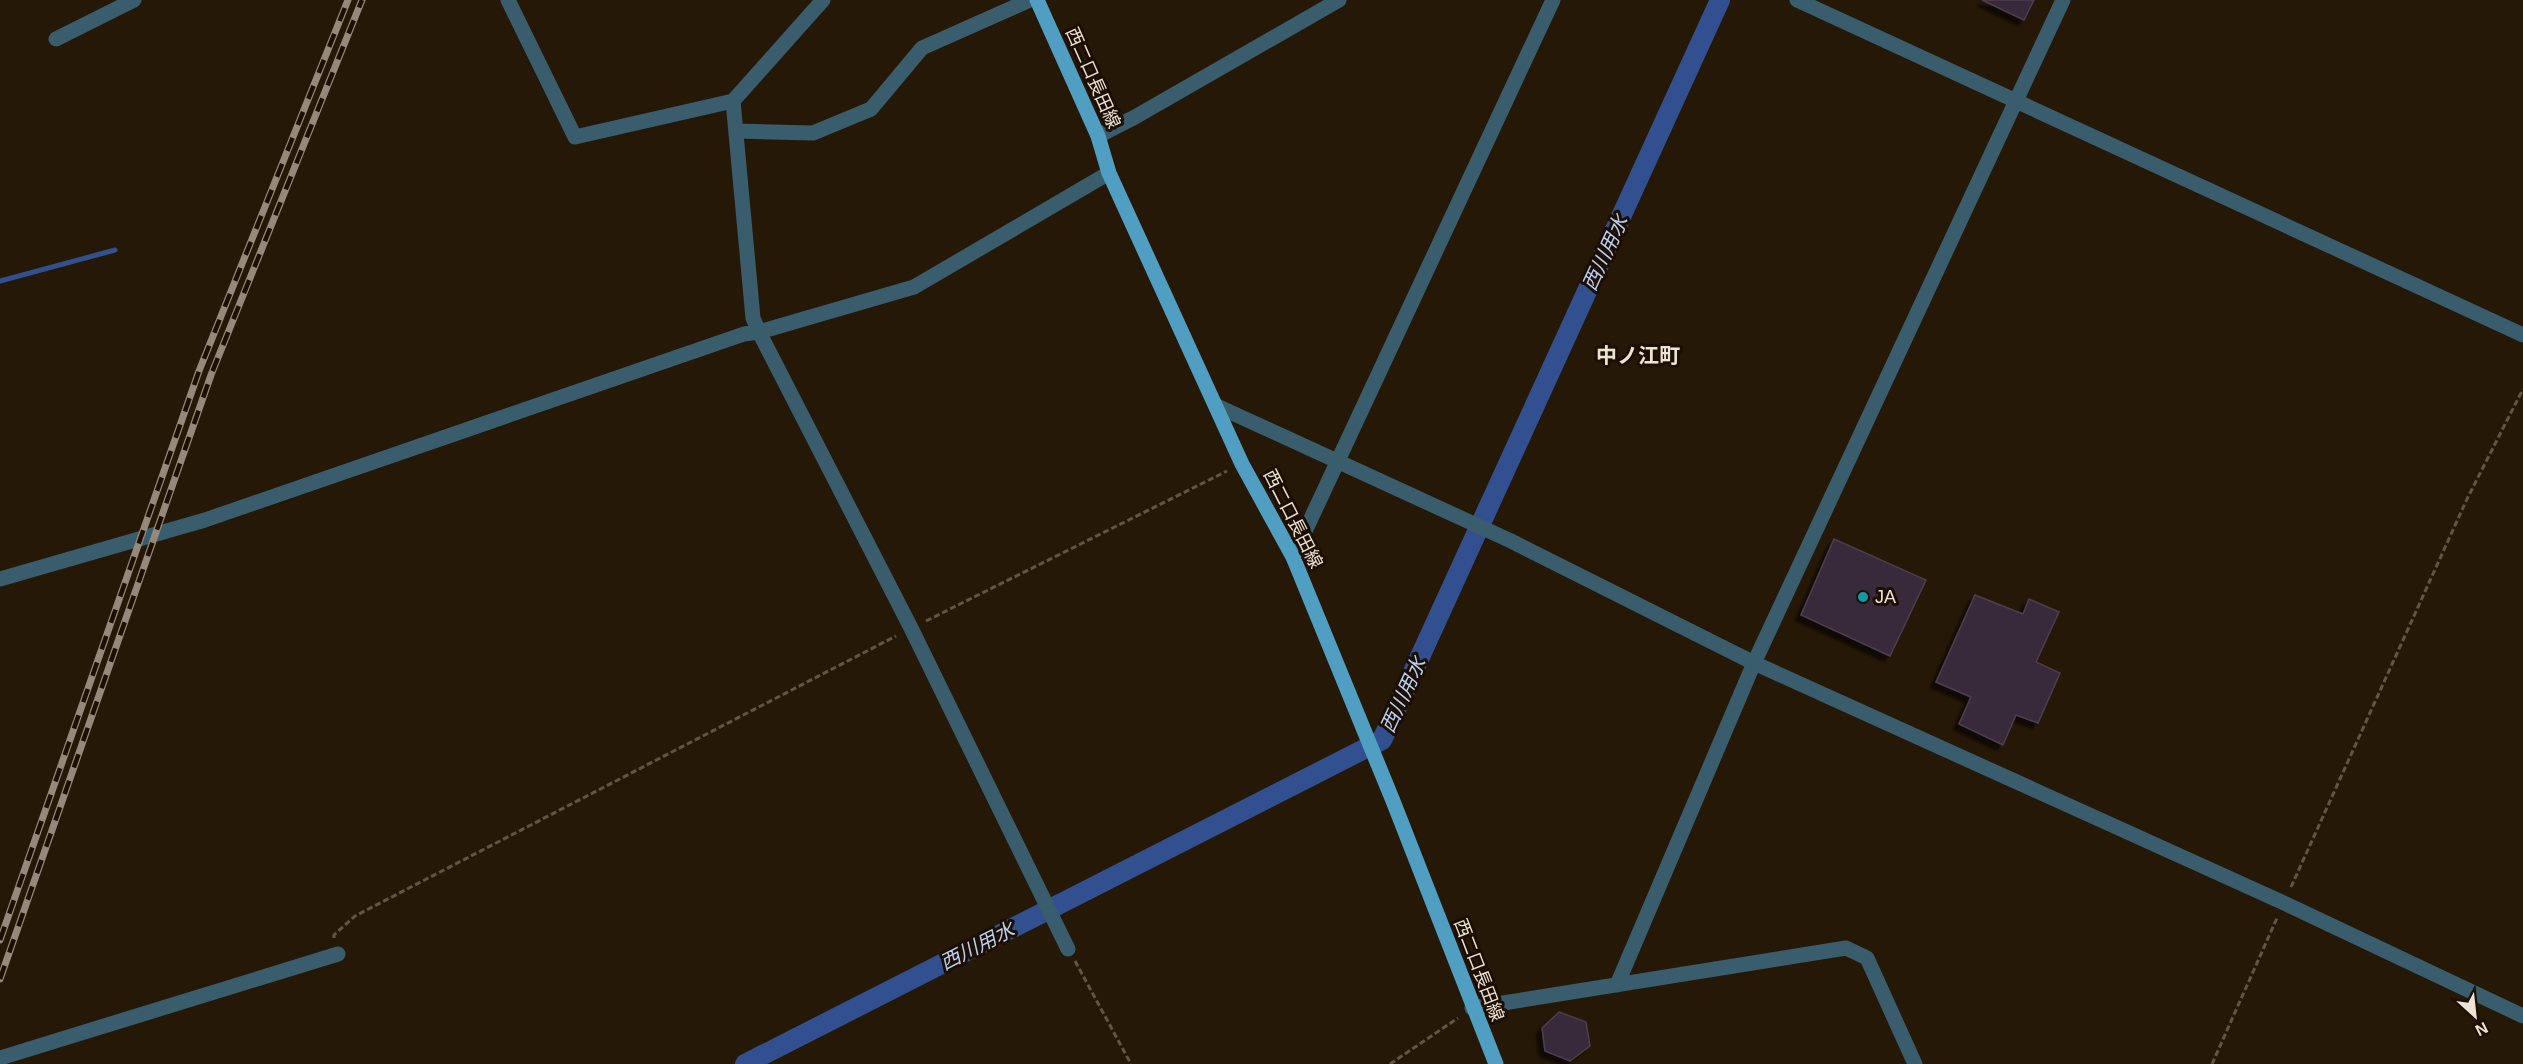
<svg xmlns="http://www.w3.org/2000/svg" width="2523" height="1064" font-family="Arial,'Noto Sans JP',sans-serif">
	<style>
		.lines { fill: none; stroke-linecap: round; stroke-linejoin: round }
		.stream { stroke: #32508f; stroke-width: 5 }
		.canal { stroke: #32508f; stroke-width: 20 }
		.building { fill: #392a3a; stroke: #4d3d4f; stroke-width: 1.5; filter: url(#shadow) }
		.path { stroke: #625546; stroke-width: 3; stroke-dasharray: 6 3; stroke-linecap: butt }
		.minor { stroke: #395d6d; stroke-width: 15 }
		.major { stroke: #509fc2; stroke-width: 15 }
		.rail-casing { stroke: #95897b; stroke-width: 7 }
		.rail { stroke: #1c0f01; stroke-width: 4.5; stroke-dasharray: 14; stroke-linecap: butt }
		.culture-dot { fill: #0f9aa8; stroke: #1c0f01; stroke-width: 2 }
		.labels { text-anchor: middle; stroke-width: 6; stroke-linejoin: round; paint-order: stroke }
		.street-label { font-size: 18px; fill: #ece2d7; stroke: #1c0f01 }
		.poi-label { font-size: 18px; fill: #ece2d7; stroke: #1c0f01; text-anchor: start }
		.water-label { font-size: 20px; font-style: italic; fill: #bbcef3; stroke: #1c0f01 }
		.quarter-label { font-size: 21px; font-weight: bold; fill: #ece2d7; stroke: #1c0f01 }
	</style>
	<defs>
		<filter id="shadow"><feDropShadow dx="-5.5" dy="5.5" stdDeviation="1.5" flood-color="#0009"/></filter>
	</defs>
	<rect width="100%" height="100%" fill="#261807"/>
	<g class="lines">
		<path class="stream" d="M0,281L115,250"/>
		<path class="canal" d="M745,1064L1382,740L1720,0"/>
	</g>
	<path class="building" d="M1982,0H2034L2024,20Z
		M1834,539L1926,580L1890,656L1801,615Z
		M1975,595L2023,614L2029,599L2059,612L2036,662L2060,673L2038,723L2016,715L2003,745L1959,724L1971,697L1936,682Z
		M1559,1012L1586,1022L1590,1046L1570,1061L1545,1051L1542,1028Z"/>
	<g class="lines">
		<path class="path" d="M926,621L1227,471
			M2291,887L2467,499L2523,389
			M334,938V935L355,916L896,636
			M1075,961L1131,1064
			M1390,1064L1458,1018
			M2212,1064L2277,918"/>
		<path class="minor" d="M508,0L575,137L733,101L753,318L759,332L911,628L1068,949
			M1797,0L2523,335
			M56,39L134,0
			M733,101L823,0
			M736,131L813,133L871,109L922,48L1030,0
			M1098,136L1135,117L1339,0
			M1217,406L1511,541L1754,663L2284,903L2523,1016
			M1293,557L1553,0
			M0,579L205,520L744,334L759,332L914,287L1109,173
			M1617,985L1754,663L2063,0
			M1472,1008L1846,948L1867,958L1915,1064
			M0,1058L338,954"/>
		<path class="major" d="M1037,0L1098,136L1109,173L1242,464L1293,557L1393,801L1496,1064"/>
		<defs>
			<path id="rail" d="M0,940L199,371L348,0
				M0,979L211,375L362,0"/>
		</defs>
		<use href="#rail" class="rail-casing"/>
		<use href="#rail" class="rail"/>
	</g>
	<circle class="culture-dot" cx="1863" cy="597" r="6"/>
	<g class="labels">
		<g class="street-label">
			<text transform="translate(1093 78) rotate(66)" y="6">西二口長田線</text>
			<text transform="translate(1293 519) rotate(63)" y="6">西二口長田線</text>
			<text transform="translate(1479 970) rotate(69)" y="6">西二口長田線</text>
		</g>
		<g class="poi-label">
			<text x="1875" y="603">JA</text>
		</g>
		<g class="water-label">
			<text transform="translate(1605 253) rotate(-65)" y="7">西川用水</text>
			<text transform="translate(1403 695) rotate(-65)" y="7">西川用水</text>
			<text transform="translate(977 946) rotate(-27)" y="7">西川用水</text>
		</g>
		<g class="quarter-label">
			<text x="1638" y="363">中ノ江町</text>
		</g>
	</g>
	<g transform="translate(2475 1016) rotate(153)" stroke="#1c0f01" stroke-width="4.5" paint-order="stroke">
	<path d="M0-4.5L10 22L0 15L-10 22Z" fill="#ece2d7"/>
	<text y="-9" font-size="16" font-weight="bold" text-anchor="middle" fill="#ece2d7">N</text>
	</g>
</svg>
